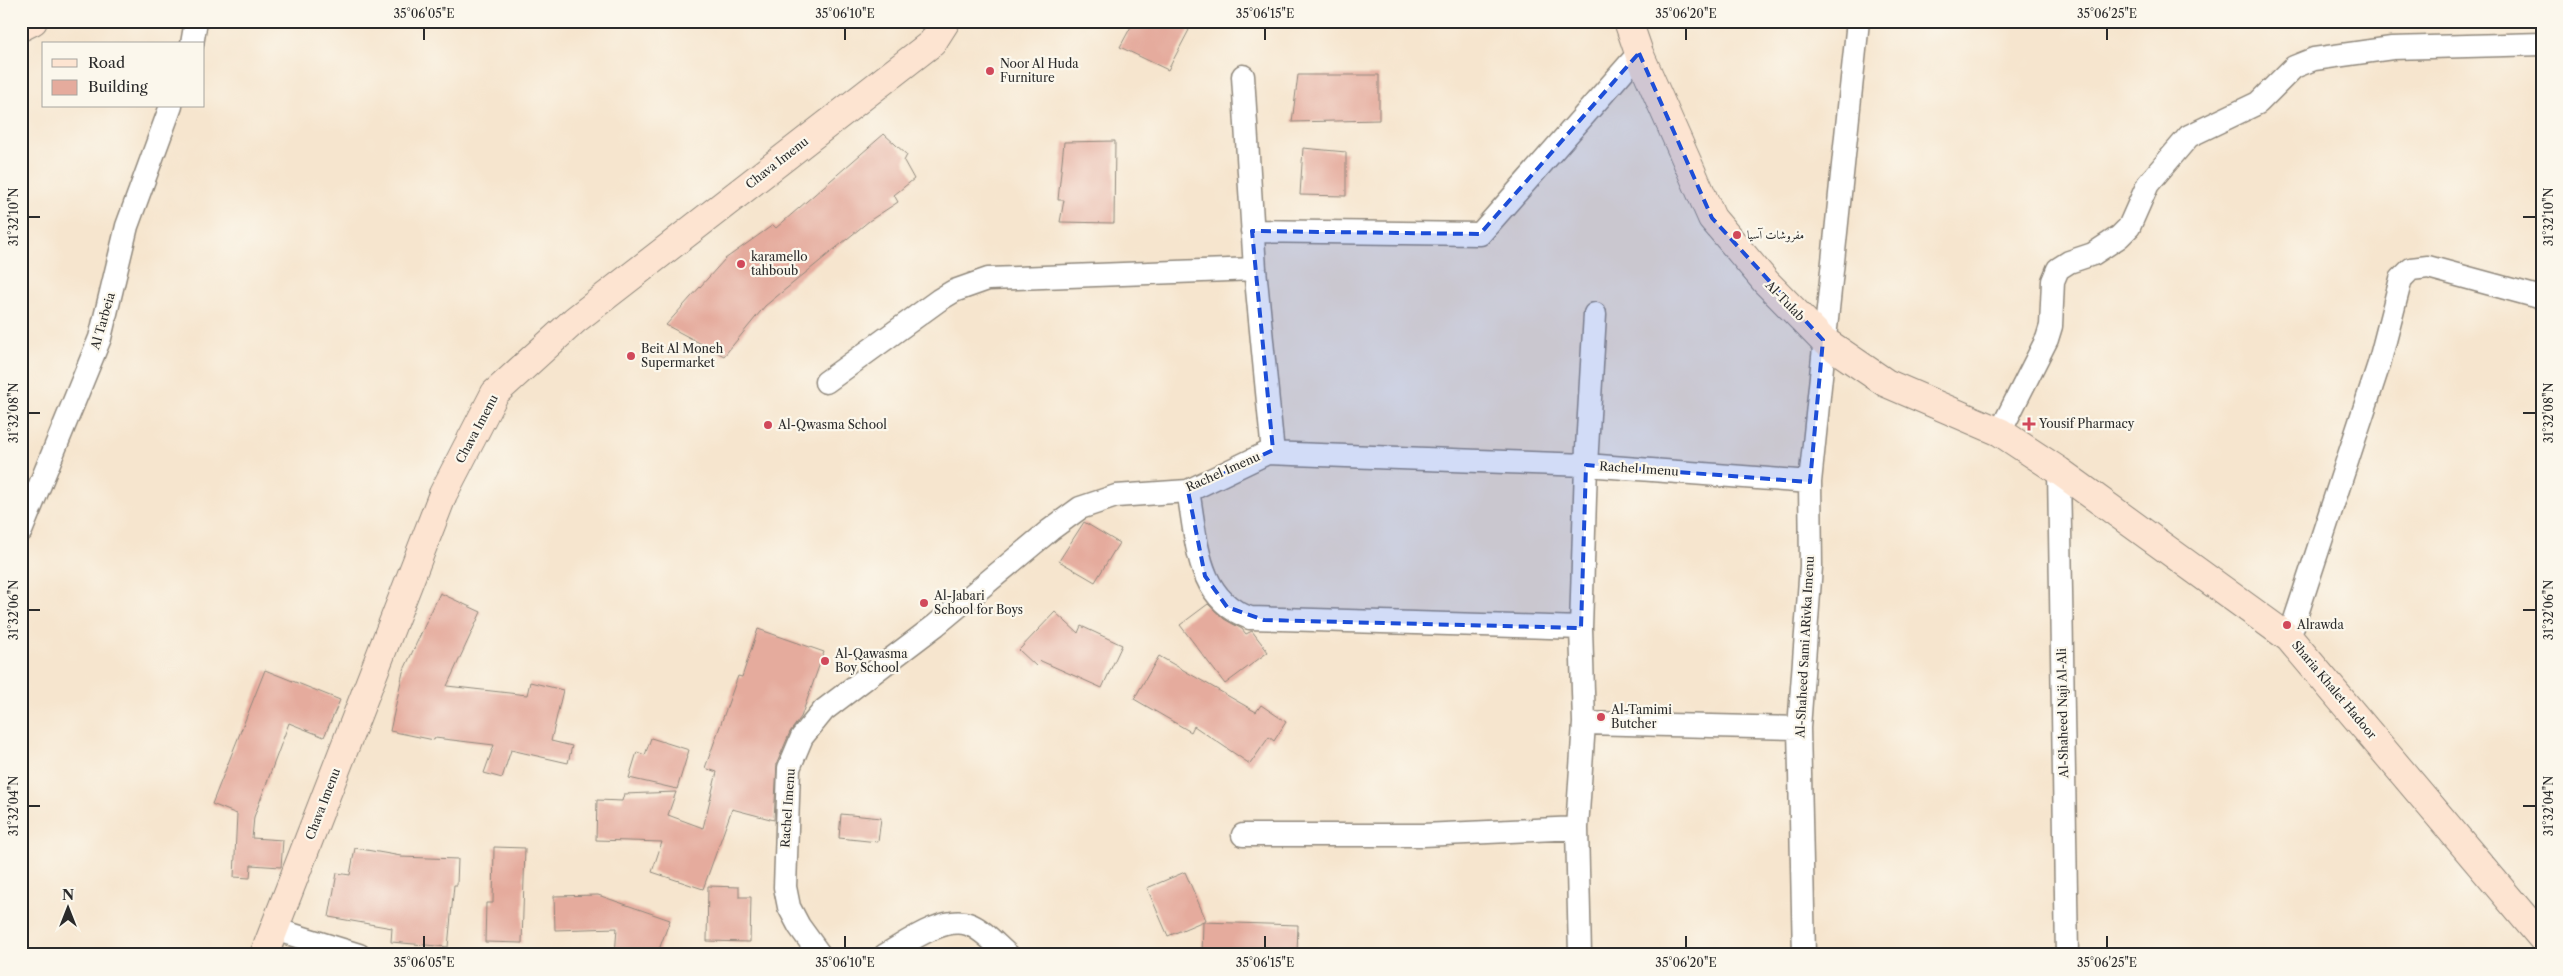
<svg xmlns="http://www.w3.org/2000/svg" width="2563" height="976" font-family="'Libre Caslon Text',Amiri,serif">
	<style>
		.building { fill: #e5ab9d }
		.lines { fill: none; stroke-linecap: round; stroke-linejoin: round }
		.street-casing { stroke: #90887c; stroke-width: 25 }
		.secondary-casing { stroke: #90887c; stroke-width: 30 }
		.street { stroke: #fff; stroke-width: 22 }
		.secondary { stroke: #fde4d1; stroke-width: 28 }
		.marked { fill: #1d4ed8; fill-opacity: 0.2; stroke: #1d4ed8; stroke-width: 4; stroke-dasharray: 10 6; stroke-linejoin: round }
		.ticks { fill: none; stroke: #2b2b2b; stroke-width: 2 }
		.poi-dot { fill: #d1495b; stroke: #fbf7ec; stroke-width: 2 }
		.labels { text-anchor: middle; stroke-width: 4.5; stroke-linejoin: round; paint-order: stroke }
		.poi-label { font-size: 12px; fill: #2b2b2b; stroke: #fbf7ec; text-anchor: start }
		.street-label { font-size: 12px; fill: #2b2b2b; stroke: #fbf7ec }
		.neatline { fill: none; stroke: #2b2b2b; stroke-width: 2 }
		.ticks-label { font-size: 12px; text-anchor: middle; fill: #2b2b2b }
	</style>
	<rect width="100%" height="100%" fill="#fbf7ec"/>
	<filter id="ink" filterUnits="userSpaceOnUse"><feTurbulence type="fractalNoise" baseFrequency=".02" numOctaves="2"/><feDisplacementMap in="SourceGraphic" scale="10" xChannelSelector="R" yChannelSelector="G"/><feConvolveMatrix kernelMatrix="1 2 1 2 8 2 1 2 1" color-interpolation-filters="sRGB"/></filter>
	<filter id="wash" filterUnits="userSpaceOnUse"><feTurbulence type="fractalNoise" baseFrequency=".0096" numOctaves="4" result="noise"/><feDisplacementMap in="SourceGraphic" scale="20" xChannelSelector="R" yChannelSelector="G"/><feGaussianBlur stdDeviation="1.12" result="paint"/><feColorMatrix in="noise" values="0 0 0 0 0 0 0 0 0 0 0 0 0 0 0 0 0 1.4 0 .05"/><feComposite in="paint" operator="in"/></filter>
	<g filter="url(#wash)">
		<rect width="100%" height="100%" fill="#f6e5ce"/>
		<g id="blocks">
			<path class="building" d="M1134,21H1174L1189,30L1168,70L1120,47Z
				M1298,75H1379V120L1292,122Z
				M884,134L907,155L904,161L914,179L894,195L898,202L869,221L765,306L724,356L666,325L725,259L773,225L776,228Z
				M1115,141L1114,223L1060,222L1064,200H1058L1064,142Z
				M1303,148L1346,152V196L1300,195Z
				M1084,522L1119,543L1095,582L1059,561Z
				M440,593L481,612L447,686L527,695L530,682L563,690L551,741L572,746L568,763L511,750L502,778L484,773L494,745L435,738L434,740L390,731L403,672Z
				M1208,604L1224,619L1242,629L1246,634L1252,631L1268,652L1225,684L1180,625Z
				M1055,612L1078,633L1081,626L1122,645L1102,688L1041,661L1036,666L1019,650Z
				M758,629L824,652L801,717L790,732L777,763L774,820L732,809L703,889L652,872L662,842L596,840L597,800L622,801L624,794L676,792L668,815L703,828L717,772L705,768L738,676L742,677Z
				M1159,656L1256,712L1261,705L1286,722L1274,741L1269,737L1250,764L1194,726L1191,732L1134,699Z
				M265,670L340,700L324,737L289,723L254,817L252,838L283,840L281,867L251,865L250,878L234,877L237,814L212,804Z
				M651,738L689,750L677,789L629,778L637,752L645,755Z
				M841,814L881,818L878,842L839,838Z
				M494,847L525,848L522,943L485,942L486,903H493Z
				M355,848L401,856L400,857L458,859L457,885H454L448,947L391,942L392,928L329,917L337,873L350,875Z
				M1185,872L1206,920L1168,936L1147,888Z
				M708,886L739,887V897H751L750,942L707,941Z
				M598,895L670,920L657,955H615L617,928L555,930L554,896Z
				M1203,922L1298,925L1297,955H1202Z"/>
		</g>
	</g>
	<g filter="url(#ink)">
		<use href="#blocks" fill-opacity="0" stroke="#90887c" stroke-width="1"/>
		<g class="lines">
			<defs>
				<path id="street" d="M192,44L196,21
					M1243,76L1255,269L1273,453
					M1252,231L1480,234L1639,53
					M826,382L939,300L954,291L988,279L1255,269
					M2000,432L2047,339L2051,326L2053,281L2058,269L2069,262L2093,254L2119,237L2129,227L2148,184L2189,136L2258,103L2294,67L2314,59L2392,48L2542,44
					M2059,471L2067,955
					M1188,491C1197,539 1196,599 1250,618L1581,628
					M21,531L100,338L127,226L171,106
					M2289,638L2379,364L2401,279L2411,269L2428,267L2542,298
					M1584,723L1799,728
					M1243,835H1423L1577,828
					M274,929L359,955
					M820,955L799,926L789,907L785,887L789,768L802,737L824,710L936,625L1050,530L1080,508L1116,496L1188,491L1267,453L1586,465L1810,482
					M885,955C906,943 943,916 968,924C983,929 996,945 1008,955
					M1580,955L1577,828L1584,723L1581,628L1586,465L1595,314
					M1804,955L1799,728L1811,566L1810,482L1858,21"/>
				<path id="secondary" d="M1628,21L1639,53L1712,218L1766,282L1823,340L1886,383L2000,432L2059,471L2289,638L2542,938
					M21,27L33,21
					M264,955L443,494L495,393L575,320L932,43L946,21"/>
			</defs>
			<use href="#street" class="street-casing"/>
			<use href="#secondary" class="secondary-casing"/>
			<use href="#street" class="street"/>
			<use href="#secondary" class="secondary"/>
		</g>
	</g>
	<path class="marked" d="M1639,53L1712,218L1823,340L1810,482L1586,465L1581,628L1264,620L1227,607L1205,576L1188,491L1273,450L1252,231L1480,234Z"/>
	<path class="ticks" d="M424,28V40M845,28V40M1265,28V40M1686,28V40M2107,28V40M28,217H40M2523,217H2536M28,413H40M2523,413H2536M28,610H40M2523,610H2536M28,806H40M2523,806H2536M424,936V948M845,936V948M1265,936V948M1686,936V948M2107,936V948"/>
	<g class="poi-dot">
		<circle cx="990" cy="71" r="5"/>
		<circle cx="1737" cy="235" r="5"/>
		<circle cx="741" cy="264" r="5"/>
		<circle cx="631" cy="356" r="5"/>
		<path d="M2026.5 416.5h5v5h5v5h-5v5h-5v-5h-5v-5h5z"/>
		<circle cx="768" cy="425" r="5"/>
		<circle cx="924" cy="603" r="5"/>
		<circle cx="2287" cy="625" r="5"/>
		<circle cx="825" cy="661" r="5"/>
		<circle cx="1601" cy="717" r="5"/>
	</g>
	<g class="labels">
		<g class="poi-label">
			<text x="1000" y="68">Noor Al Huda<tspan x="1000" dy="14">Furniture</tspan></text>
			<text x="1747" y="239">مفروشات آسيا</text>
			<text x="751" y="261">karamello<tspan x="751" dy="14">tahboub</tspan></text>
			<text x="641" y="353">Beit Al Moneh<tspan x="641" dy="14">Supermarket</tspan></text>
			<text x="2039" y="428">Yousif Pharmacy</text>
			<text x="778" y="429">Al-Qwasma School</text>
			<text x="934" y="600">Al-Jabari<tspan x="934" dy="14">School for Boys</tspan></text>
			<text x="2297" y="629">Alrawda</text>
			<text x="835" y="658">Al-Qawasma<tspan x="835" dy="14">Boy School</tspan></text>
			<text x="1611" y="714">Al-Tamimi<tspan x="1611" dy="14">Butcher</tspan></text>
		</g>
		<g class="street-label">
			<text transform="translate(777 163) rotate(-38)" y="4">Chava Imenu</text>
			<text transform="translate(1785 301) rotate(46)" y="4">Al-Tulab</text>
			<text transform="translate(103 321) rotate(-74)" y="4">Al Tarbeia</text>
			<text transform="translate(477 429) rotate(-62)" y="4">Chava Imenu</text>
			<text transform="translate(1639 469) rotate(4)" y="4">Rachel Imenu</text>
			<text transform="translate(1223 472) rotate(-24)" y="4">Rachel Imenu</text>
			<text transform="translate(1805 647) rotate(-87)" y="4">Al-Shaheed Sami ARivka Imenu</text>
			<text transform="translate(2334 690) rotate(50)" y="4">Sharia Khalet Hadoor</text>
			<text transform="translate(2063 713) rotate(-91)" y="4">Al-Shaheed Naji Al-Ali</text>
			<text transform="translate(323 804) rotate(-69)" y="4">Chava Imenu</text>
			<text transform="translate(788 808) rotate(-86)" y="4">Rachel Imenu</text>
		</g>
	</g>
	<rect width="2563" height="976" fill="none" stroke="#fbf7ec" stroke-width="55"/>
	<rect x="42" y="42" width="162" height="65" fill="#fbf7ec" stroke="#a8a59f"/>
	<rect x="52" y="59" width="25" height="8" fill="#fde4d1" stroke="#a8a59f"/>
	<text x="88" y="68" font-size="15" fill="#2b2b2b">Road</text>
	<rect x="52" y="80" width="25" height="15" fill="#e5ab9d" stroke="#a8a59f"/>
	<text x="88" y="92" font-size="15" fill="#2b2b2b">Building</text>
	<g transform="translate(68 908)" stroke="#fbf7ec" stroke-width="4" paint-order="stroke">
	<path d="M0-4L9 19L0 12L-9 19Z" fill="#2b2b2b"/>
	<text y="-8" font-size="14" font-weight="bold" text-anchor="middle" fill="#2b2b2b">N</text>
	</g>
	<rect x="28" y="28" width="2508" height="920" class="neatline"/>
	<g class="ticks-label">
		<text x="424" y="18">35°06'05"E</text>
		<text x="845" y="18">35°06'10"E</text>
		<text x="1265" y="18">35°06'15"E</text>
		<text x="1686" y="18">35°06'20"E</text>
		<text x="2107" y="18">35°06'25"E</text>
		<text transform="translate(14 217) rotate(-90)" y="4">31°32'10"N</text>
		<text transform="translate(2549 217) rotate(-90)" y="4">31°32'10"N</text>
		<text transform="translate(14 413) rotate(-90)" y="4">31°32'08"N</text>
		<text transform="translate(2549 413) rotate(-90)" y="4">31°32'08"N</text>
		<text transform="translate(14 610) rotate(-90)" y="4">31°32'06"N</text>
		<text transform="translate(2549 610) rotate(-90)" y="4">31°32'06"N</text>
		<text transform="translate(14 806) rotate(-90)" y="4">31°32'04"N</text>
		<text transform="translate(2549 806) rotate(-90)" y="4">31°32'04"N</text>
		<text x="424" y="967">35°06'05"E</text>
		<text x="845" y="967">35°06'10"E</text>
		<text x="1265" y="967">35°06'15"E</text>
		<text x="1686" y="967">35°06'20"E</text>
		<text x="2107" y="967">35°06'25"E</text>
	</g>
</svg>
